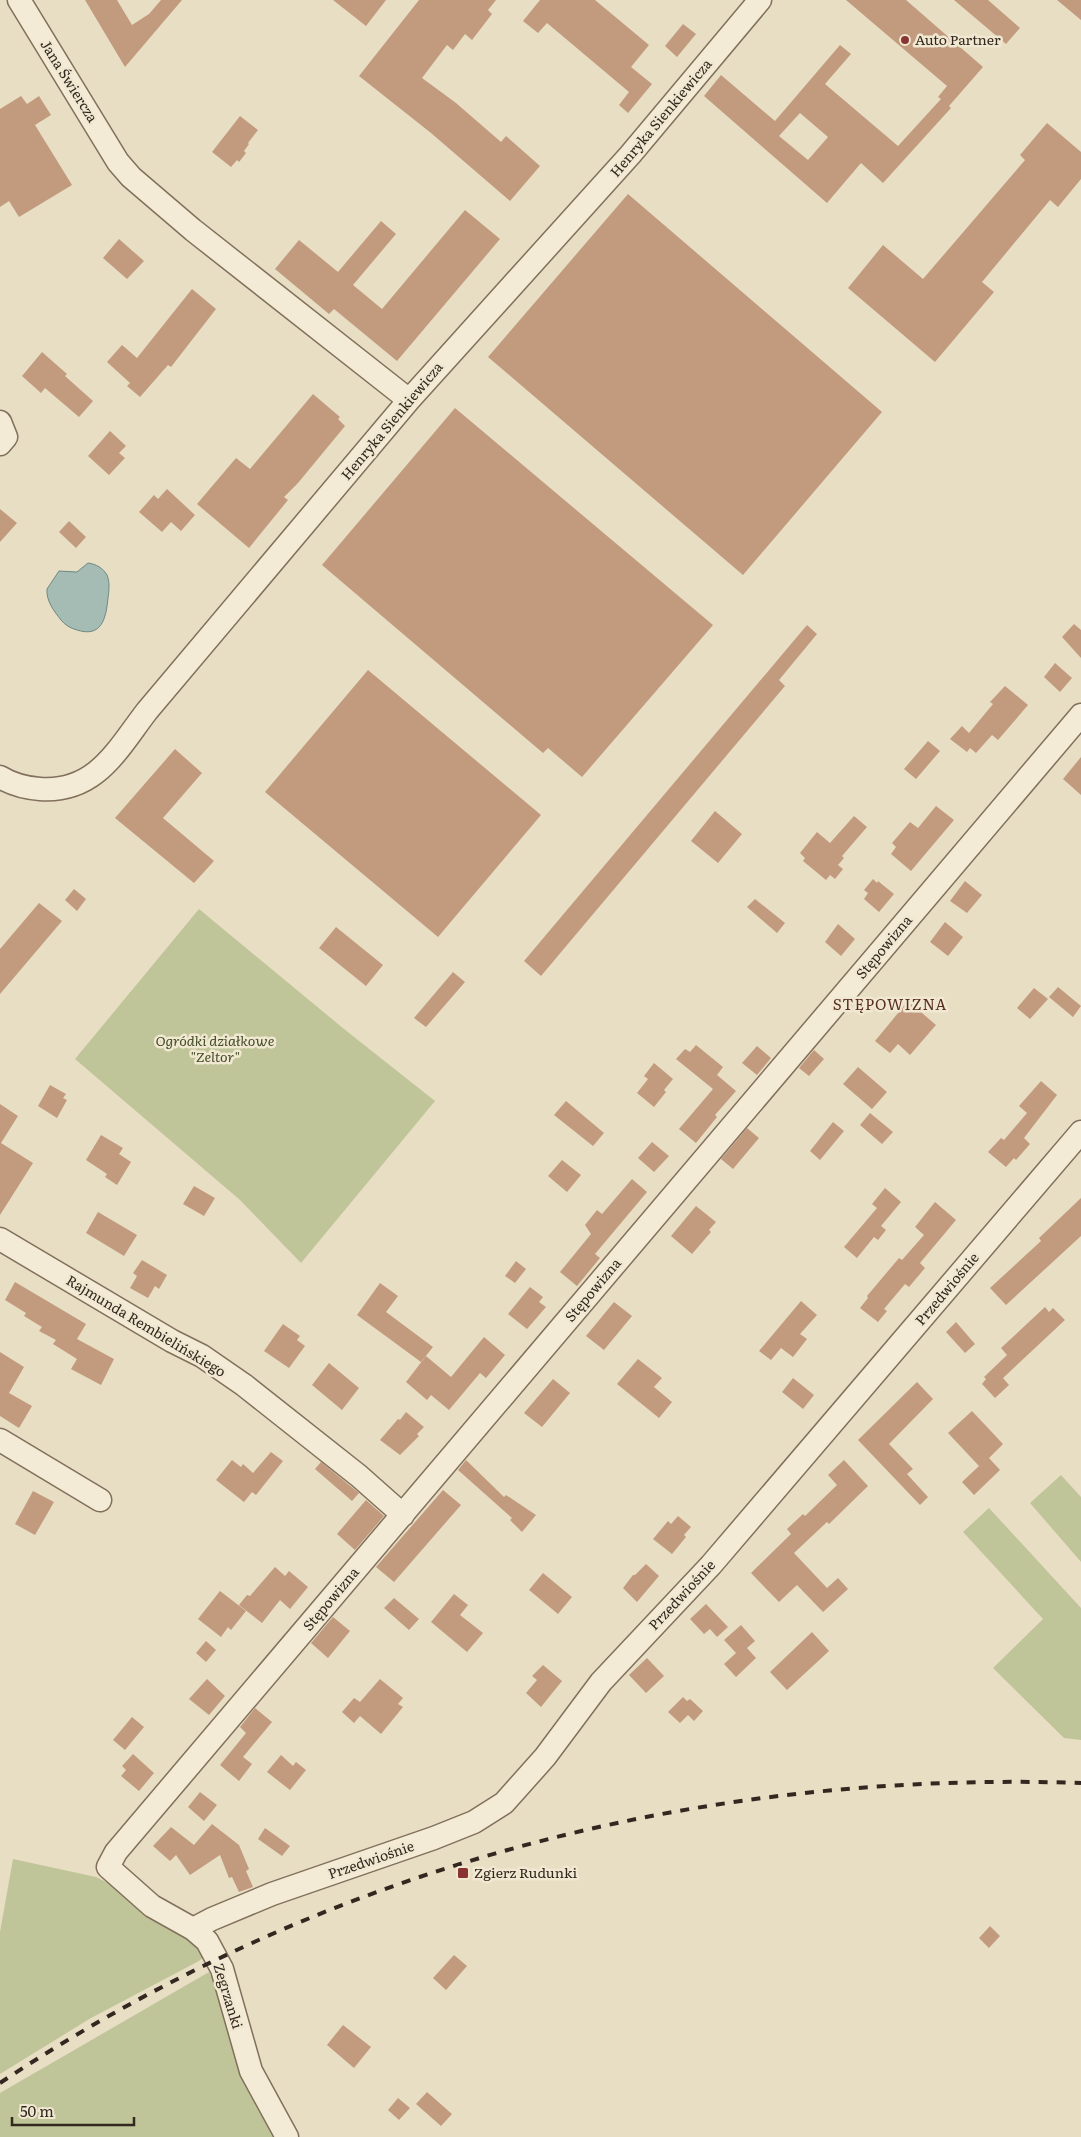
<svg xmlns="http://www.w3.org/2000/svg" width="1081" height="2137" font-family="Literata,serif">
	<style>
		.green { fill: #c0c599 }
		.water { fill: #a5bcb5; stroke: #6d8982 }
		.building { fill: #c29b7e; fill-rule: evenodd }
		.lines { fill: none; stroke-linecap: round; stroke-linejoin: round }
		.minor-casing { stroke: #81705c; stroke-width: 25 }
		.minor { stroke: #f4ebd6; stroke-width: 22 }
		.rail { stroke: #33281f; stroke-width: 4; stroke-dasharray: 9 9; stroke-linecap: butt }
		.poi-dot { fill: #893333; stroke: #f1e8d2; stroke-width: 2 }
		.labels { text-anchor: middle; stroke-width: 5; stroke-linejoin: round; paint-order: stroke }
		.poi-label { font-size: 14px; fill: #33281f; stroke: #f1e8d2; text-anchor: start }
		.street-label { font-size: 14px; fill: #33281f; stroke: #f1e8d2 }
		.park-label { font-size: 14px; font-style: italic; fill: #434d28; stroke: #f1e8d2 }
		.neighbourhood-label { font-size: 15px; letter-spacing: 1px; fill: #5a2f23; stroke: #f1e8d2 }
	</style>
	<rect width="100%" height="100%" fill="#e8dec4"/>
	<path class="green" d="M199,909L344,1029L435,1101L301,1263L240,1200L75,1059Z
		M1061,1475L1081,1497V1562L1030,1503Z
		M989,1508L1081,1608V1740L1064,1738L993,1668L1043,1619L963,1532Z
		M13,1859L96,1877L120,1889L192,1935L206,1955L199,1961L91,2018L0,2074V1932Z
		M209,1972L221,1997L231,2039L247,2089L276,2137H0V2093Z"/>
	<path class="water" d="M88,563C96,564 103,568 107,575C110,582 109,591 108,598C106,618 102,638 77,630C70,628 65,625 61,620C54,611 46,601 47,589L59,571L77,572Z"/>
	<path class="building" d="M85,0H117L132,25L149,14L161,0H182L125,67Z
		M333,0H386L366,26Z
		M419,0H496L488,10L492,14L472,40L465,34L453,50L447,45L422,78L456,103L501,142L506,136L540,166L510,201L431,133L359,76Z
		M540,0H595L649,45L631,67L652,84L628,113L619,105L629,92L547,23L538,33L523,21Z
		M846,0H906L983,67L949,106L947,104L951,108L883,183L861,163L827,203L704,96L721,75L775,121L840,45L851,54L825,84L898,146L941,99L938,97L947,86ZM800,113L828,137L808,160L779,136Z
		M954,0H988L1020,28L1006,44Z
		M1057,0H1081V20Z
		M683,24L696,34L677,57L665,46Z
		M21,96L27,104L39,96L51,115L35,125L72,185L19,217L9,201L0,207V109Z
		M240,116L258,130L248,143L249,144L244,151L246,153L239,162L237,160L231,167L212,152Z
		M1047,123L1081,152V179L1058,207L1050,200L982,282L994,292L935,362L848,288L883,245L923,279L1025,160L1020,155Z
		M628,194L882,412L743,575L488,357Z
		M465,210L500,239L397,361L334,309L329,314L275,269L299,240L338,272L381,221L396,234L353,285L382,309Z
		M119,239L144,261L127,279L103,258Z
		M192,289L216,309L171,367L168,365L140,397L127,386L130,383L107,362L122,345L137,358Z
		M42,352L67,374L65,376L93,401L79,417L45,388L41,393L22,376Z
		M313,394L340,417L338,419L345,426L298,483L284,497L288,500L249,548L197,504L236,458L250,469Z
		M455,408L713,625L582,777L548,748L543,753L322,565Z
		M110,431L126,446L119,453L125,458L109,475L88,456Z
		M167,489L195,515L181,531L171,522L162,532L139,512L154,495L158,499Z
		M0,509L17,523L0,542Z
		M69,521L86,537L76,548L59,532Z
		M1074,624L1081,630V658L1062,637Z
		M807,625L817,634L779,680L785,686L541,976L524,961Z
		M1055,663L1072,678L1060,692L1044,677Z
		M368,670L541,815L438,937L265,792Z
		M1005,686L1028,705L998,740L992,735L976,753L970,748L967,752L950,739L962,726L969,733L993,704L990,702Z
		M928,741L940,751L916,779L904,769Z
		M175,749L202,773L163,818L214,861L194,883L115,818Z
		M1081,757V795L1063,779Z
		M936,806L954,820L911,871L891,854L896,847L892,843L910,822L918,828Z
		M715,811L742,834L718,863L691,841Z
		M854,816L867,827L842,856L844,858L838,865L843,869L835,879L830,875L826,880L803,861L805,858L800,853L817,832L830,843Z
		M873,879L877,883L878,881L894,894L879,912L864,899L868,893L864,890Z
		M965,881L982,895L967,913L950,901Z
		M74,889L86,899L77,911L65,900Z
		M755,899L785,923L777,933L747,907Z
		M39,903L62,921L0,994V949Z
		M945,922L963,937L948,956L930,942Z
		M838,924L855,939L841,956L825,942Z
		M336,927L383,965L366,986L319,948Z
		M453,972L465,982L426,1027L414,1018Z
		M1058,987L1081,1006L1073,1017L1049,997Z
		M1034,988L1048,999L1030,1019L1017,1008Z
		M908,1001L936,1025L910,1055L898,1044L890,1053L875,1041Z
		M696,1045L723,1067L717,1075L736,1091L715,1115L717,1117L696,1143L679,1129L713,1089L676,1059L685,1049L690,1052Z
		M757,1046L771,1058L757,1075L742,1063Z
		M814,1050L824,1059L809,1076L799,1068Z
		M654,1063L673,1079L664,1090L666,1092L654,1107L637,1093L648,1079L644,1076Z
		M858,1067L887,1092L872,1109L843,1084Z
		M1041,1081L1057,1095L1024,1138L1030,1144L1016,1160L1014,1158L1006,1167L988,1152L1001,1138L1004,1140L1027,1113L1019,1106Z
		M50,1085L66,1094L63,1098L67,1100L57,1118L38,1106Z
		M566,1101L604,1133L593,1146L554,1115Z
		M0,1104L18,1116L1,1143L33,1163L0,1215Z
		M870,1113L893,1132L882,1144L860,1125Z
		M833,1122L844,1131L820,1160L810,1151Z
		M747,1128L759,1138L733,1169L721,1159Z
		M101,1135L123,1148L119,1154L131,1162L117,1185L105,1177L107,1174L86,1160Z
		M652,1142L669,1156L654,1172L638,1158Z
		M562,1160L581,1175L567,1192L548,1176Z
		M632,1179L647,1192L595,1254L600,1258L577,1286L560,1272L591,1234L585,1225L597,1210L602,1214Z
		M194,1186L215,1198L204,1216L183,1204Z
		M885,1188L901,1202L881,1226L886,1230L878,1240L874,1237L857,1258L844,1247L877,1208L872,1204Z
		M1081,1198V1236L1006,1305L990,1288L1041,1241L1039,1238Z
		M935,1202L956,1220L920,1263L925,1268L909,1287L905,1284L884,1309L887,1311L878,1322L860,1308L868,1298L867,1296L899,1258L902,1260L924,1235L915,1227Z
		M696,1206L716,1222L709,1230L711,1232L692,1254L671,1236Z
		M98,1212L137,1235L124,1256L86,1233Z
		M142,1260L167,1275L159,1289L155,1286L148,1298L130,1288L137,1276L133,1273Z
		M516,1261L526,1269L515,1283L505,1276Z
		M15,1282L86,1324L77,1339L114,1359L101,1385L71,1369L77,1359L53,1344L56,1340L39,1331L42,1327L24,1316L26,1313L5,1300Z
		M380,1283L398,1296L386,1312L433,1347L421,1362L357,1315Z
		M530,1287L543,1297L539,1302L546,1307L527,1329L508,1314Z
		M801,1301L817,1315L800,1334L807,1339L793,1357L781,1348L771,1360L759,1351Z
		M614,1302L632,1316L604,1350L586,1336Z
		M1045,1307L1049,1312L1053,1308L1065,1320L1003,1378L1009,1385L995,1398L982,1384L986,1379L984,1377L1007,1355L1001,1348Z
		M956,1322L975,1344L965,1353L946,1332Z
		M283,1324L300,1336L297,1340L305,1346L289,1368L264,1351Z
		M484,1337L505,1355L486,1378L480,1373L449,1410L431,1395L427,1400L406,1382L426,1356L451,1377Z
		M0,1352L24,1367L9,1393L32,1406L19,1428L0,1416Z
		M638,1359L662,1378L654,1387L672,1402L659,1418L617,1384Z
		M329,1363L359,1388L342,1410L312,1385Z
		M793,1378L814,1395L803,1409L782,1392Z
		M553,1379L570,1393L542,1427L524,1413Z
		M917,1382L933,1399L889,1444L913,1469L907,1474L928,1497L920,1505L858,1440Z
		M972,1411L1003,1444L989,1458L1000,1470L974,1495L962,1482L979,1466L948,1433Z
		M406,1412L424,1427L417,1434L419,1436L400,1455L380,1440L398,1419L400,1420Z
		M271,1452L283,1461L256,1495L252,1492L244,1502L216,1480L232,1460L241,1467L243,1464L253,1473Z
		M466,1460L504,1497L506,1495L536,1515L522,1532L510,1520L512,1518L458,1470Z
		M844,1460L868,1486L829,1524L827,1522L794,1553L827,1588L838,1578L848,1589L823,1612L797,1585L779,1602L751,1573L791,1534L787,1529L803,1514L805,1516L837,1485L828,1475Z
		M321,1462L359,1493L352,1501L315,1469Z
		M443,1490L461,1505L394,1582L376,1567Z
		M33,1491L54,1502L35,1535L15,1524Z
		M366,1500L384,1516L355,1550L337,1534Z
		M678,1516L691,1527L684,1535L686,1537L672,1554L653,1539L668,1521L671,1524Z
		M646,1564L659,1576L637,1602L623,1588L633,1575H635Z
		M275,1567L285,1576L289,1571L308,1587L290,1609L280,1600L262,1623L239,1605L247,1595L250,1596Z
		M543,1573L572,1597L558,1614L529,1590Z
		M220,1591L246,1611L231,1630L228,1627L221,1637L198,1619Z
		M454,1594L468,1605L460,1615L483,1633L467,1652L431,1622Z
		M394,1598L419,1619L409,1630L384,1608Z
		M706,1604L728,1627L717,1637L710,1629L704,1634L690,1619Z
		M333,1617L350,1631L328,1658L311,1643Z
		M741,1625L755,1641L747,1648L756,1658L736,1677L724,1664L736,1653L724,1640Z
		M812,1632L829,1651L787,1690L770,1672Z
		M206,1641L216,1650L206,1662L196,1653Z
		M647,1658L664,1676L646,1693L629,1675Z
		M543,1665L562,1681L541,1707L526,1693L537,1680L532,1676Z
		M207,1679L225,1696L209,1715L189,1699Z
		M380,1679L403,1698L398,1704L403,1707L381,1734L360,1716L354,1723L342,1712L354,1698L360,1702Z
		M683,1697L687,1701L690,1699L703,1711L694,1721L688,1715L680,1723L668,1712Z
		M255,1708L272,1722L243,1757L252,1764L239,1781L220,1765L246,1733L240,1727Z
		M132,1717L144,1727L125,1750L113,1740Z
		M133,1754L154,1773L139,1791L121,1776L126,1770L122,1766Z
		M281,1755L293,1766L296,1762L306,1770L290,1790L267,1772Z
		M200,1792L217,1805L204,1821L188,1807Z
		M212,1824L239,1845L249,1869L246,1871L253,1887L239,1892L232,1877L229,1878L220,1855L190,1875L176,1855L170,1861L153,1846L171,1827L194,1845Z
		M265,1828L290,1846L282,1856L258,1839Z
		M990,1926L1000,1936L989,1948L979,1938Z
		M454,1955L467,1966L446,1990L433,1978Z
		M343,2025L371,2047L354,2068L327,2045Z
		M427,2092L452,2114L441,2126L416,2104Z
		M398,2098L410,2108L399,2120L388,2110Z"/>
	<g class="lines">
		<defs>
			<path id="minor" d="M19,0L118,162L131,177L193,230L409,400
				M0,422L6,437L0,444
				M0,777C13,785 25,788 40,789C96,793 117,750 147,711L409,400L630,155L760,0
				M0,1239L172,1341L202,1356L244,1385L359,1476L403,1515
				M0,1440L100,1500
				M193,1929L212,1919L272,1894L434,1838L474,1822L504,1803L545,1757L601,1682L711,1565L1081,1132
				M287,2137L251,2071L222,1969L207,1941L193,1929L152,1906L108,1867L116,1852L1081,715"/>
		</defs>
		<use href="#minor" class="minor-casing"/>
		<use href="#minor" class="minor"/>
		<path class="rail" d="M0,2083C323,1868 694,1770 1081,1783"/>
	</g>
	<g class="poi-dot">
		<circle cx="905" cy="40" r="5"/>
		<rect x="457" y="1867" width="12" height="12" rx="2.5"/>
	</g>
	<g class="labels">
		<g class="poi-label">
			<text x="915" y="45">Auto Partner</text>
			<text x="474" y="1878">Zgierz Rudunki</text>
		</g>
		<g class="street-label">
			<text transform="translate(69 81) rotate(58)" y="5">Jana Świercza</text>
			<text transform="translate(661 118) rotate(-50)" y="5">Henryka Sienkiewicza</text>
			<text transform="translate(392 421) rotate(-50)" y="5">Henryka Sienkiewicza</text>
			<text transform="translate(884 947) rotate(-50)" y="5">Stępowizna</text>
			<text transform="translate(947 1289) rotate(-50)" y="5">Przedwiośnie</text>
			<text transform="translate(593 1290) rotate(-50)" y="5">Stępowizna</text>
			<text transform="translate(146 1326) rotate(31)" y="5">Rajmunda Rembielińskiego</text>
			<text transform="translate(682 1595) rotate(-47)" y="5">Przedwiośnie</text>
			<text transform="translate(331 1599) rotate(-50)" y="5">Stępowizna</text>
			<text transform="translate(371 1860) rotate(-19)" y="5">Przedwiośnie</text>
			<text transform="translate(228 1996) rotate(73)" y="5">Zegrzanki</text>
		</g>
		<g class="park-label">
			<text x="215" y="1046">Ogródki działkowe<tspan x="215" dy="16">"Zeltor"</tspan></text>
		</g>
		<g class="neighbourhood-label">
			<text x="890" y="1010">STĘPOWIZNA</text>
		</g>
	</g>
	<path d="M12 2117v8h122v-8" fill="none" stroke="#33281f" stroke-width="2.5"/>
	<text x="20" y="2117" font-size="15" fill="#33281f" stroke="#f1e8d2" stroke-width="4" paint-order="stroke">50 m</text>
</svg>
